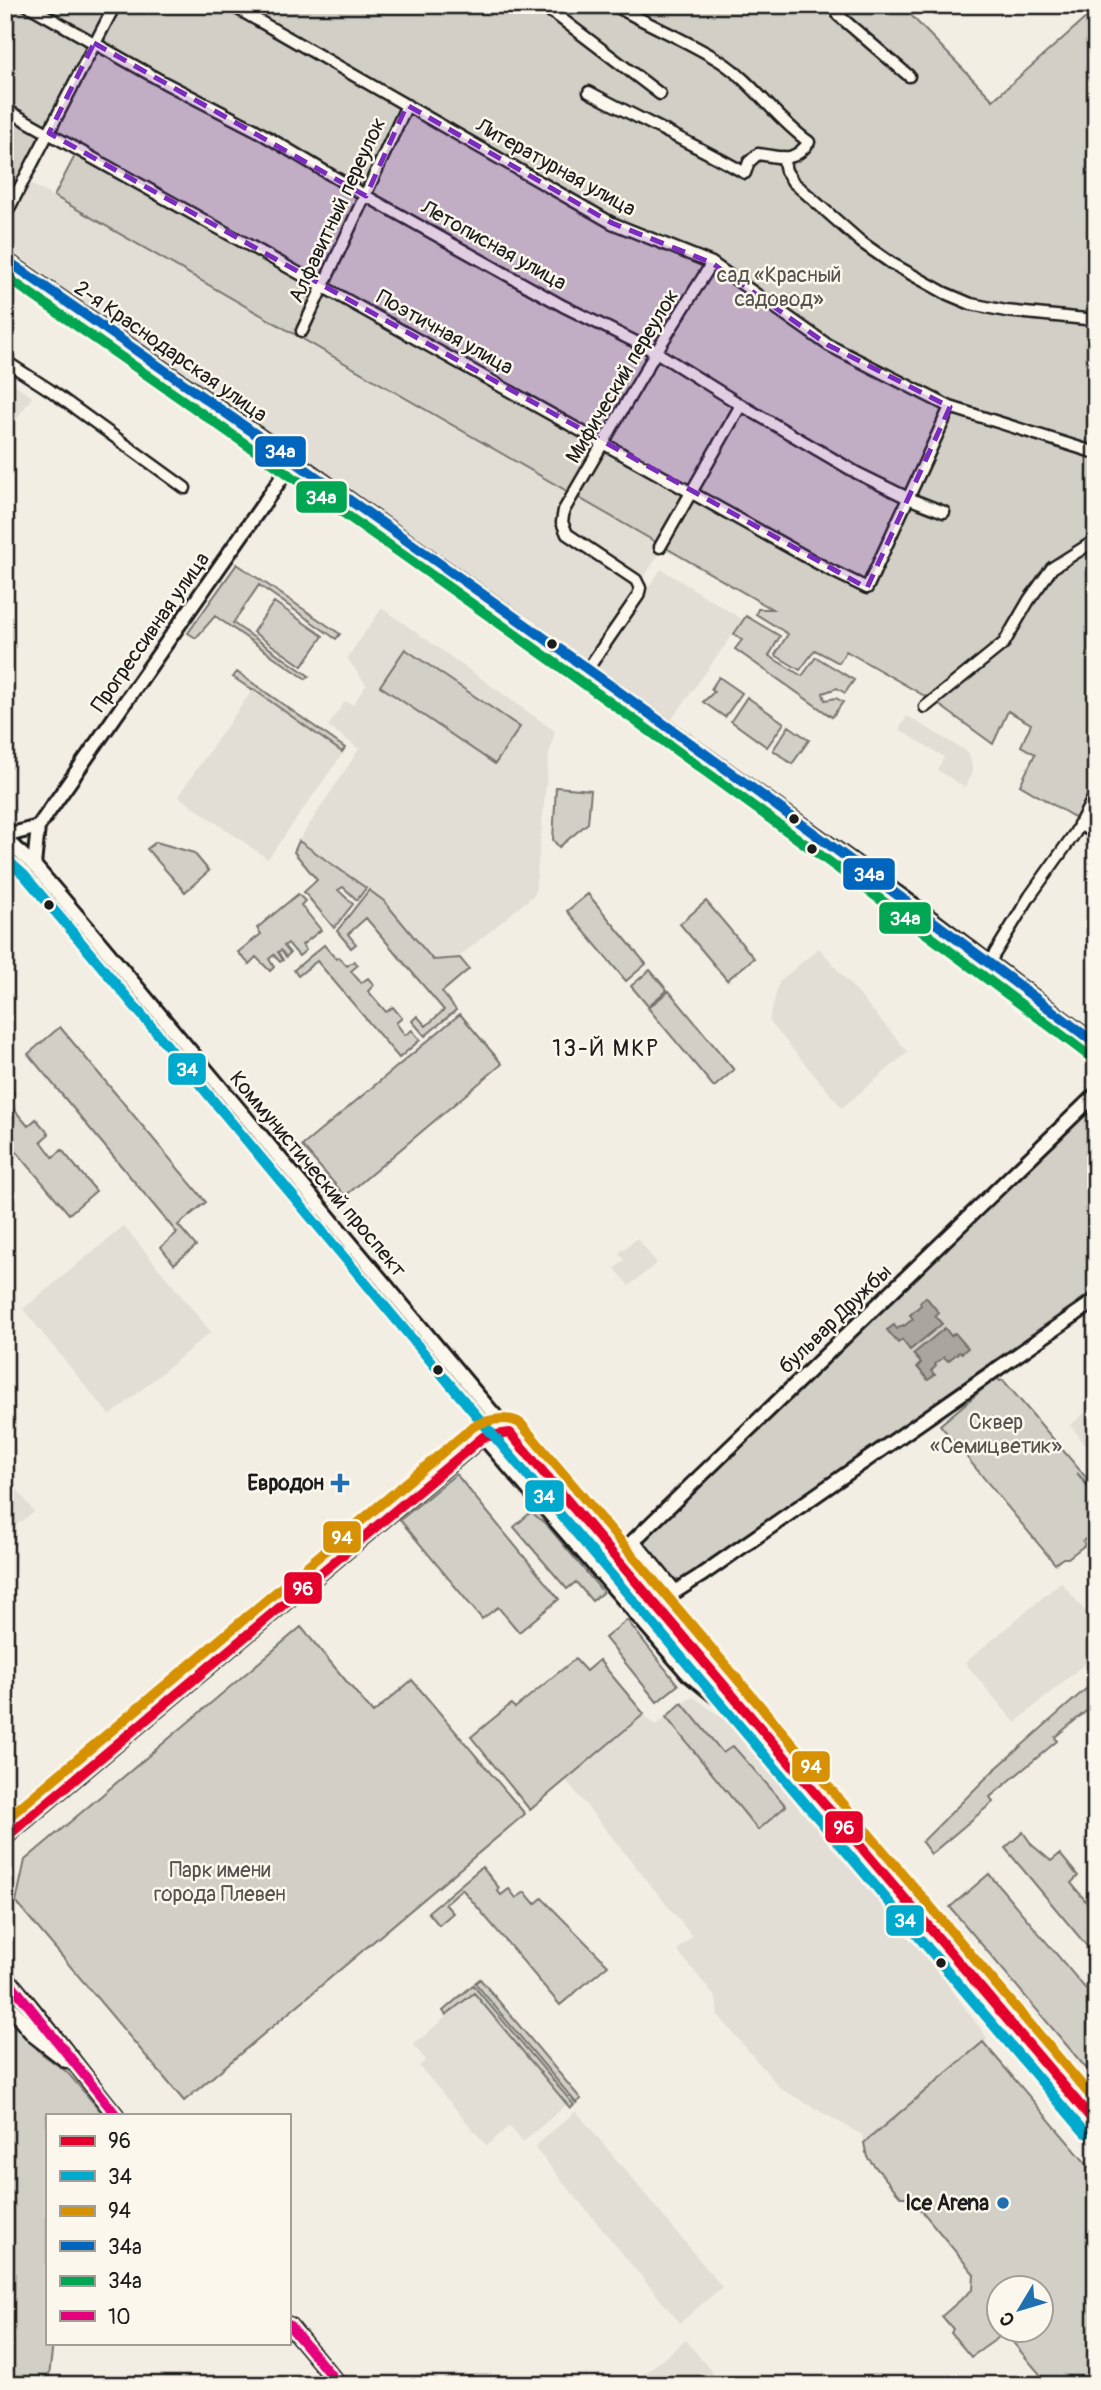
<svg xmlns="http://www.w3.org/2000/svg" width="1101" height="2390" font-family="Pangolin,sans-serif">
	<style>
		.built { fill: #e2ded5 }
		.green { fill: #d2cfc6; stroke: #777671; stroke-width: 2; fill-rule: evenodd }
		.water { fill: #a9a6a0; stroke: #716f6b; stroke-width: 2 }
		.lines { fill: none; stroke-linecap: round; stroke-linejoin: round }
		.minor-casing { stroke: #1c1c1c; stroke-width: 15 }
		.tertiary-casing { stroke: #1c1c1c; stroke-width: 18 }
		.secondary-casing { stroke: #1c1c1c; stroke-width: 18 }
		.primary-casing { stroke: #1c1c1c; stroke-width: 19 }
		.minor { stroke: #fbf7ec; stroke-width: 10 }
		.tertiary { stroke: #fbf7ec; stroke-width: 12 }
		.secondary { stroke: #fbf7ec; stroke-width: 12 }
		.primary { stroke: #fbf7ec; stroke-width: 14 }
		.bus-1-casing { stroke: #fbf7ec; stroke-width: 16 }
		.bus-2-casing { stroke: #fbf7ec; stroke-width: 16 }
		.bus-3-casing { stroke: #fbf7ec; stroke-width: 16 }
		.bus-4-casing { stroke: #fbf7ec; stroke-width: 16 }
		.bus-5-casing { stroke: #fbf7ec; stroke-width: 16 }
		.bus-6-casing { stroke: #fbf7ec; stroke-width: 16 }
		.bus-1 { stroke: #e4002b; stroke-width: 10 }
		.bus-2 { stroke: #00a9ce; stroke-width: 10 }
		.bus-3 { stroke: #d69104; stroke-width: 10 }
		.bus-4 { stroke: #0065bd; stroke-width: 10 }
		.bus-5 { stroke: #00a651; stroke-width: 10 }
		.bus-6 { stroke: #e5007d; stroke-width: 10 }
		.marked { fill: #7b2cbf; fill-opacity: 0.2; stroke: #7b2cbf; stroke-width: 5; stroke-dasharray: 14 9; stroke-linejoin: round }
		.bus-dot { fill: #1c1c1c; stroke: #fbf7ec; stroke-width: 2.5 }
		.poi-dot { fill: #1f6fb2; stroke: #fbf7ec; stroke-width: 2.5 }
		.labels { text-anchor: middle; stroke-width: 5; stroke-linejoin: round; paint-order: stroke }
		.street-label { font-size: 21px; fill: #1c1c1c; stroke: #fbf7ec }
		.park-label { font-size: 21px; fill: #53524f; stroke: #fbf7ec }
		.poi-label { font-size: 21px; font-weight: bold; fill: #1c1c1c; stroke: #fbf7ec; text-anchor: end }
		.neighbourhood-label { font-size: 23px; letter-spacing: 2px; fill: #1c1c1c; stroke: #fbf7ec }
		.line-badge { stroke: #fbf7ec; stroke-width: 2.5 }
		.badge-label { font-size: 19px; text-anchor: middle; font-weight: bold; fill: #fff }
	</style>
	<rect width="100%" height="100%" fill="#f2eee4"/>
	<filter id="ink" filterUnits="userSpaceOnUse"><feTurbulence type="fractalNoise" baseFrequency=".0143" numOctaves="2"/><feDisplacementMap in="SourceGraphic" scale="14" xChannelSelector="R" yChannelSelector="G"/><feConvolveMatrix kernelMatrix="1 2 1 2 8 2 1 2 1" color-interpolation-filters="sRGB"/></filter>
	<g filter="url(#ink)">
		<path class="built" d="M26,181L663,548L587,665L5,246V228Z
			M5,377L32,397L5,436Z
			M661,569L743,620L670,722L593,668Z
			M382,608L555,731L549,755L535,894L459,957L434,959L384,900L299,840L359,749L328,726L345,701L353,705L366,685L347,658Z
			M253,689L343,753L268,859L178,796Z
			M907,716L969,753L973,772L965,787L937,770L944,757L899,729Z
			M819,948L908,1052L842,1108L769,1021L779,982Z
			M124,1226L211,1332L110,1416L23,1309Z
			M637,1238L657,1263L629,1286L615,1268L624,1260L619,1253Z
			M1085,1413L1096,1426V1448L1091,1452L1070,1425Z
			M5,1473L34,1512L5,1533Z
			M1061,1582L1096,1624V1654L1015,1723L965,1663Z
			M694,1697L746,1735L860,1866L988,2039L864,2143L862,2135L781,2089L718,2015L716,1998L677,1950L692,1936L565,1779L644,1714L655,1726L688,1699Z
			M473,1994L567,2104L523,2142L509,2126L487,2146L419,2066L426,2060L413,2045Z
			M576,2111L722,2287L680,2323L534,2147Z
			M686,2340L722,2385H631Z"/>
		<path class="green" d="M5,5H901L993,100L1096,9V536L1052,563L1002,642L930,699L846,651L839,663L815,650L800,670L775,655L788,634L756,614L758,609H772L54,196L80,146L45,127L5,211Z
			M1096,543V830L1020,785L1035,754L1021,746L1031,724L1008,711L993,744L938,704L1006,645L1053,570Z
			M237,564L340,634L336,639L259,585L233,623L309,676L306,679L215,616L196,638L188,633Z
			M274,602L323,636L302,666L253,632Z
			M746,616L780,636L769,656L802,676L816,657L854,680L845,693L837,688L823,693L825,700L836,698L843,702L832,717L735,649L742,640L734,634Z
			M405,649L520,727L495,764L380,686Z
			M237,672L345,748L342,752L253,689L252,690L233,677Z
			M719,677L742,693L725,717L703,702L714,692L711,689Z
			M747,697L784,723L767,747L731,721Z
			M789,726L809,740L792,764L773,750Z
			M556,787L591,790L588,823L559,847L553,840Z
			M299,841L366,888L357,900L343,887L338,890L353,904L334,928L304,892L317,880L294,852Z
			M156,842L194,853L209,871L185,892L147,849Z
			M369,890L384,901L433,960L460,958L469,969L442,992L456,1010L425,1036L412,1021L417,1016L426,1026L444,1010L366,918L348,934L356,944L351,948L337,931Z
			M298,894L305,901L301,905L321,930L302,945L306,950L299,956L288,943L284,946L290,953L286,957L281,950L278,952L283,960L280,962L274,955L269,959L274,967L270,971L256,957L249,964L238,952L261,934L257,928Z
			M588,894L646,964L626,981L567,911Z
			M706,901L754,958L727,980L680,924Z
			M324,945L336,959L339,957L347,966L354,961L358,965L351,971L361,983L368,978L374,985L368,991L386,1012L393,1007L402,1018L396,1023L405,1035L412,1030L420,1040L399,1058L317,961L298,976L294,970Z
			M650,970L667,990L648,1006L631,986Z
			M669,991L734,1070L714,1087L648,1008Z
			M460,1014L502,1064L345,1196L302,1146Z
			M60,1027L206,1202L178,1225L196,1246L174,1264L161,1247L177,1233L28,1054Z
			M5,1082L14,1093L6,1100L28,1126L36,1119L49,1134L41,1141L53,1157L62,1150L96,1191L69,1214L5,1138Z
			M1096,1098V1289L684,1579H675L642,1541Z
			M997,1377L1000,1381L1003,1380L1096,1489V1493L1077,1473L1096,1497V1537L1094,1538L1090,1535L1083,1541L1085,1545L1068,1558H1063L1055,1564L940,1425Z
			M456,1474L559,1599L519,1632L498,1607L482,1619L400,1520Z
			M531,1512L547,1525L603,1592L592,1601L576,1582L567,1589L514,1527Z
			M627,1620L678,1685L657,1702L605,1638Z
			M301,1627L373,1713L412,1680L525,1814L184,2101L16,1902L25,1860Z
			M575,1659L586,1671L599,1660L644,1714L530,1810L471,1737L511,1704L515,1708Z
			M1096,1680V1703L1055,1737L1057,1741L990,1797L993,1802L931,1854L922,1842L993,1771Z
			M682,1703L723,1753L733,1746L786,1806L758,1830L666,1717Z
			M1023,1832L1032,1845L1051,1861L1060,1854L1078,1876L1071,1883L1092,1909L1096,1906V1957L1005,1848Z
			M482,1867L499,1888L497,1890L501,1895L509,1889L516,1898L525,1892L535,1904L542,1898L608,1965L560,2005L462,1889L445,1904L453,1913L439,1925L428,1912Z
			M989,1874L1096,2001V2080L950,1907Z
			M480,1979L581,2099L576,2103L475,1983Z
			M473,1985L574,2105L570,2108L474,1993L446,2015L443,2011Z
			M5,2012L41,2053L67,2072L104,2115H47V2343H53L48,2385H5Z
			M983,2042L1096,2175V2385H1049L1005,2333L971,2357L951,2333L953,2329L942,2316L973,2289L974,2274L922,2211L918,2209L919,2207L910,2197H901L867,2157L864,2143ZM1042,2288V2330H1000V2288Z"/>
		<path class="water" d="M926,1297L939,1313L935,1316L942,1324L910,1350L902,1340L898,1343L887,1330L894,1325L897,1329L903,1325L904,1326L913,1319L910,1315L921,1305L920,1302Z
			M945,1328L951,1336L955,1333L968,1348L962,1353L959,1352L948,1361L944,1357L935,1364L936,1366L931,1371L935,1375L928,1380L917,1367L921,1363L913,1354Z"/>
		<g class="lines">
			<defs>
				<path id="minor" d="M27,5L165,83L254,129L366,196L563,306L656,352L741,405L857,473L908,498L944,512
					M231,5L612,223L712,263L828,345L950,407L1096,453
					M540,5L559,17L660,94
					M834,5L838,15L909,76
					M589,92C641,120 694,144 745,173L749,162L758,154C782,157 793,164 809,142C776,119 754,83 720,61C687,40 648,25 614,5
					M5,109L828,569L867,588L950,407
					M783,157L786,171L793,182L861,242L891,263L945,293L971,304L1006,311L1096,320
					M5,216L115,5
					M302,331L407,105
					M5,361L50,390L185,488
					M660,547L741,405
					M587,670L638,596L640,588L636,580L567,534L562,522L564,510L656,352L712,263
					M925,707L1004,643L1029,600L1052,568L1096,540
					M1079,824L1096,834
					M989,963L1030,896L1075,833L1096,793
					M634,1540L676,1591"/>
				<path id="tertiary" d="M5,259L294,460L903,897L1096,1044
					M5,836L38,827
					M34,865L38,827L294,460
					M600,1573L1096,1094
					M637,1616L700,1576L1096,1300"/>
				<path id="secondary" d="M5,839L34,865L86,926L470,1386L1096,2124
					M483,1437L688,1674L753,1727
					M5,1838L483,1437L510,1433"/>
				<path id="primary" d="M5,1976C44,2021 78,2069 116,2115
					M5,2001L34,2035L66,2060
					M289,2325L339,2385"/>
			</defs>
			<use href="#minor" class="minor-casing"/>
			<use href="#tertiary" class="tertiary-casing"/>
			<use href="#secondary" class="secondary-casing"/>
			<use href="#primary" class="primary-casing"/>
			<use href="#minor" class="minor"/>
			<use href="#tertiary" class="tertiary"/>
			<use href="#secondary" class="secondary"/>
			<use href="#primary" class="primary"/>
			<defs>
				<path id="bus-1" d="M5,1838L483,1437L510,1433L1096,2124"/>
				<path id="bus-2" d="M5,858L24,875L75,935L459,1395L1085,2133"/>
				<path id="bus-3" d="M5,1820L474,1426C486,1420 509,1415 521,1424L1096,2102"/>
				<path id="bus-4" d="M5,259C373,515 740,773 1096,1044"/>
				<path id="bus-5" d="M5,276C370,530 734,786 1088,1055"/>
				<path id="bus-6" d="M5,1976L116,2115
					M289,2325L339,2385"/>
			</defs>
			<use href="#bus-1" class="bus-1-casing"/>
			<use href="#bus-2" class="bus-2-casing"/>
			<use href="#bus-3" class="bus-3-casing"/>
			<use href="#bus-4" class="bus-4-casing"/>
			<use href="#bus-5" class="bus-5-casing"/>
			<use href="#bus-6" class="bus-6-casing"/>
			<use href="#bus-1" class="bus-1"/>
			<use href="#bus-2" class="bus-2"/>
			<use href="#bus-3" class="bus-3"/>
			<use href="#bus-4" class="bus-4"/>
			<use href="#bus-5" class="bus-5"/>
			<use href="#bus-6" class="bus-6"/>
		</g>
	</g>
	<path class="marked" d="M94,43L366,196L407,105L612,223L712,263L828,345L950,407L867,588L49,133Z"/>
	<g class="bus-dot">
		<circle cx="552" cy="644" r="6"/>
		<circle cx="794" cy="819" r="6"/>
		<circle cx="812" cy="849" r="6"/>
		<circle cx="49" cy="905" r="6"/>
		<circle cx="438" cy="1370" r="6"/>
		<circle cx="941" cy="1963" r="6"/>
	</g>
	<g class="poi-dot">
		<path d="M336.5 1472.5h7v7h7v7h-7v7h-7v-7h-7v-7h7z"/>
		<circle cx="1003" cy="2203" r="7"/>
	</g>
	<g class="labels">
		<g class="street-label">
			<text transform="translate(556 167) rotate(29)" y="7">Литературная улица</text>
			<text transform="translate(337 210) rotate(-65)" y="7">Алфавитный переулок</text>
			<text transform="translate(494 245) rotate(29)" y="7">Летописная улица</text>
			<text transform="translate(445 332) rotate(29)" y="7">Поэтичная улица</text>
			<text transform="translate(171 351) rotate(35)" y="7">2-я Краснодарская улица</text>
			<text transform="translate(622 376) rotate(-59)" y="7">Мифический переулок</text>
			<text transform="translate(150 632) rotate(-55)" y="7">Прогрессивная улица</text>
			<text transform="translate(318 1174) rotate(50)" y="7">Коммунистический проспект</text>
			<text transform="translate(835 1319) rotate(-44)" y="7">бульвар Дружбы</text>
		</g>
		<g class="park-label">
			<text x="779" y="282">сад «Красный<tspan x="779" dy="24">садовод»</tspan></text>
			<text x="996" y="1429">Сквер<tspan x="996" dy="24">«Семицветик»</tspan></text>
			<text x="220" y="1877">Парк имени<tspan x="220" dy="24">города Плевен</tspan></text>
		</g>
		<g class="poi-label">
			<text x="324" y="1490">Евродон</text>
			<text x="989" y="2210">Ice Arena</text>
		</g>
		<g class="neighbourhood-label">
			<text x="606" y="1056">13-Й МКР</text>
		</g>
	</g>
	<g class="line-badge">
		<rect x="254" y="435" width="53" height="33" rx="7" fill="#0065bd"/>
		<rect x="295" y="480" width="53" height="34" rx="7" fill="#00a651"/>
		<rect x="842" y="857" width="54" height="34" rx="7" fill="#0065bd"/>
		<rect x="878" y="901" width="54" height="34" rx="7" fill="#00a651"/>
		<rect x="167" y="1052" width="40" height="34" rx="7" fill="#00a9ce"/>
		<rect x="524" y="1479" width="41" height="34" rx="7" fill="#00a9ce"/>
		<rect x="322" y="1520" width="40" height="34" rx="7" fill="#d69104"/>
		<rect x="283" y="1571" width="40" height="34" rx="7" fill="#e4002b"/>
		<rect x="791" y="1750" width="40" height="33" rx="7" fill="#d69104"/>
		<rect x="824" y="1810" width="40" height="34" rx="7" fill="#e4002b"/>
		<rect x="885" y="1904" width="40" height="33" rx="7" fill="#00a9ce"/>
	</g>
	<g class="badge-label">
		<text x="280" y="458">34а</text>
		<text x="321" y="504">34a</text>
		<text x="869" y="881">34а</text>
		<text x="905" y="925">34a</text>
		<text x="187" y="1076">34</text>
		<text x="544" y="1503">34</text>
		<text x="342" y="1544">94</text>
		<text x="303" y="1595">96</text>
		<text x="811" y="1773">94</text>
		<text x="844" y="1834">96</text>
		<text x="905" y="1927">34</text>
	</g>
	<rect width="1101" height="2390" fill="none" stroke="#fbf7ec" stroke-width="28"/>
	<rect x="14" y="14" width="1073" height="2362" fill="none" stroke="#1c1c1c" stroke-width="2.5" filter="url(#ink)"/>
	<rect x="46" y="2114" width="245" height="231" fill="#fbf7ec" stroke="#a29f99" stroke-width="2"/>
	<rect x="60" y="2136" width="35" height="10" fill="#e4002b" stroke="#a29f99" stroke-width="2"/>
	<text x="108" y="2148" font-size="21" fill="#1c1c1c">96</text>
	<rect x="60" y="2171" width="35" height="10" fill="#00a9ce" stroke="#a29f99" stroke-width="2"/>
	<text x="108" y="2184" font-size="21" fill="#1c1c1c">34</text>
	<rect x="60" y="2206" width="35" height="10" fill="#d69104" stroke="#a29f99" stroke-width="2"/>
	<text x="108" y="2218" font-size="21" fill="#1c1c1c">94</text>
	<rect x="60" y="2241" width="35" height="10" fill="#0065bd" stroke="#a29f99" stroke-width="2"/>
	<text x="108" y="2254" font-size="21" fill="#1c1c1c">34а</text>
	<rect x="60" y="2276" width="35" height="10" fill="#00a651" stroke="#a29f99" stroke-width="2"/>
	<text x="108" y="2288" font-size="21" fill="#1c1c1c">34a</text>
	<rect x="60" y="2311" width="35" height="10" fill="#e5007d" stroke="#a29f99" stroke-width="2"/>
	<text x="108" y="2324" font-size="21" fill="#1c1c1c">10</text>
	<g transform="translate(1020 2309) rotate(232)"><circle r="33" fill="#fbf7ec" stroke="#a29f99" stroke-width="2"/>
	<path d="M0-5L12 26L0 18L-12 26Z" fill="#1f6fb2"/>
	<text y="-10" font-size="19" font-weight="bold" text-anchor="middle" fill="#1c1c1c">С</text>
	</g>
</svg>
